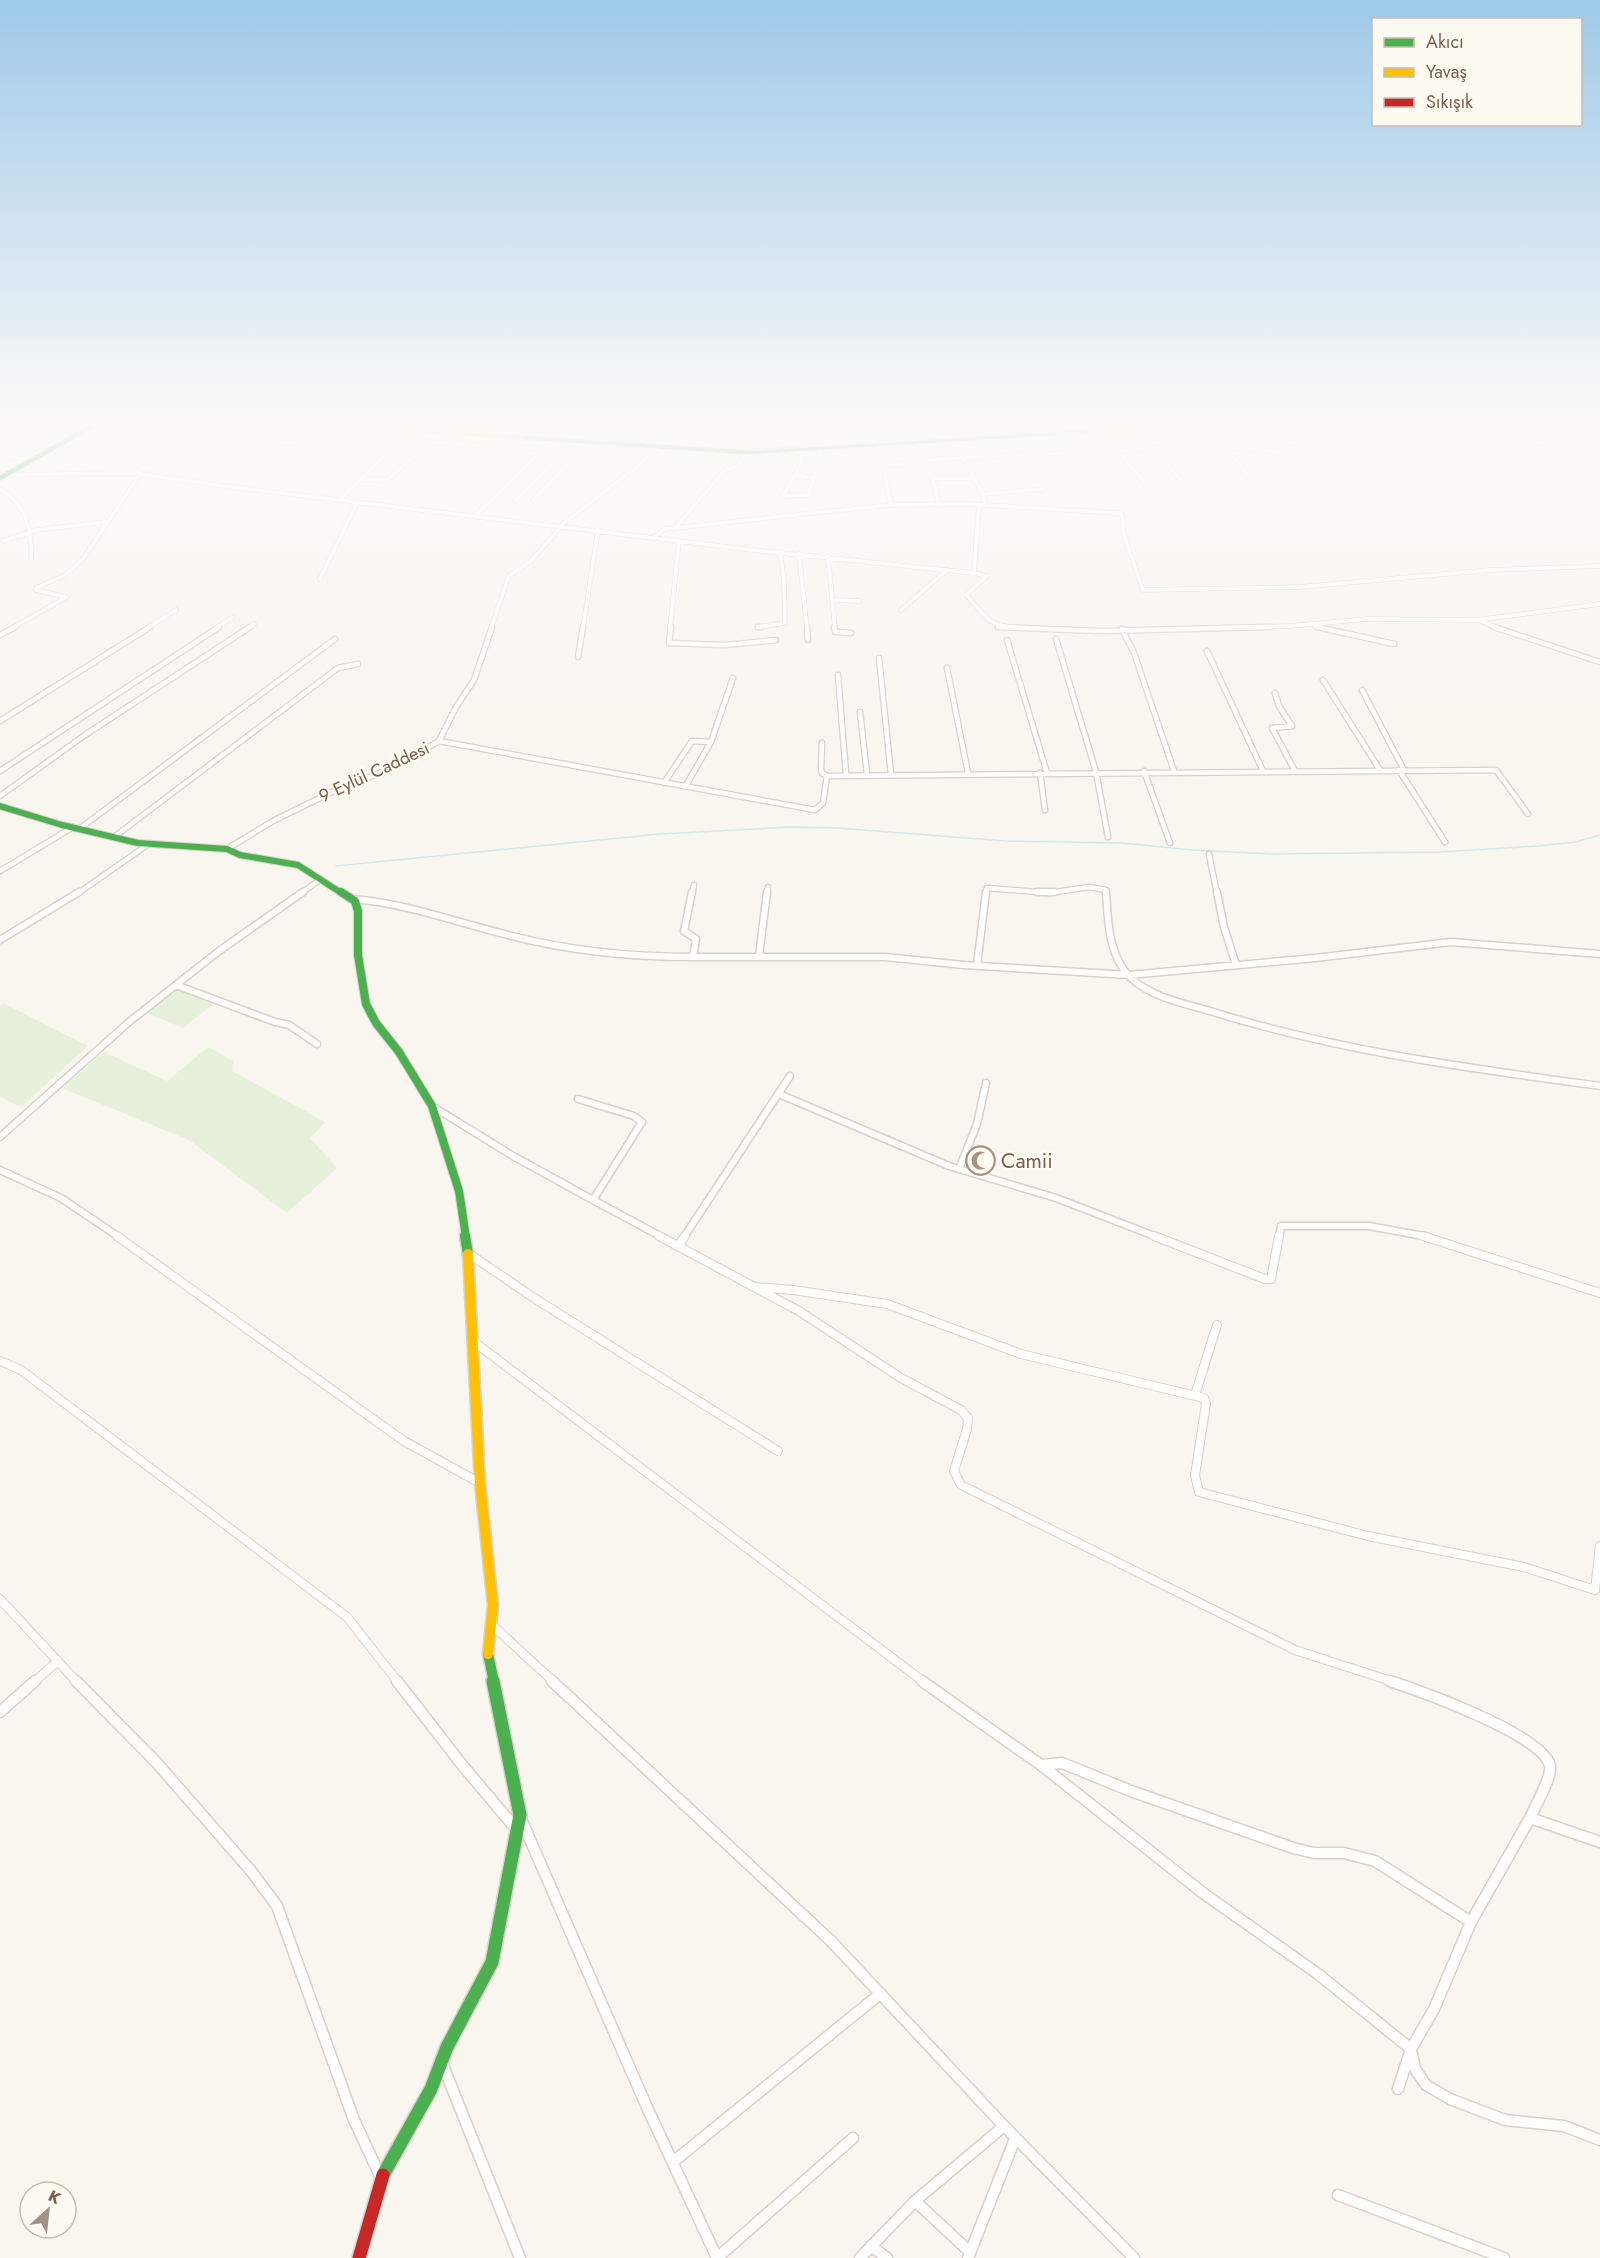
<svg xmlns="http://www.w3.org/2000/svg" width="1600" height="2258" font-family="Jost,sans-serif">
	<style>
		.green { fill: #e6f0da }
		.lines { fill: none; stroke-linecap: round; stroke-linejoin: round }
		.stream { stroke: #d0e8ea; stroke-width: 1.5 }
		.street-far4-casing { stroke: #d7d1ca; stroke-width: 5 }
		.street-far3-casing { stroke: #d7d1ca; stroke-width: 7 }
		.street-far2-casing { stroke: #d7d1ca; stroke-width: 9 }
		.street-far1-casing { stroke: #d7d1ca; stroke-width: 10 }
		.street-casing { stroke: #d7d1ca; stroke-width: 13 }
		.fast-far4-casing { stroke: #d9d2cb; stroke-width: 6 }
		.fast-far3-casing { stroke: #d9d2cb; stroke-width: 8 }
		.fast-far2-casing { stroke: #d9d2cb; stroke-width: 10 }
		.fast-far1-casing { stroke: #d9d2cb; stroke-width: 13 }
		.fast-casing { stroke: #d9d2cb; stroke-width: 16 }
		.slow-far1-casing { stroke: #d9d2cb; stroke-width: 6 }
		.slow-casing { stroke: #d9d2cb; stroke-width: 13 }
		.jam-casing { stroke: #d9d2cb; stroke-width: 16 }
		.street-far4 { stroke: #fefefd; stroke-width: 4 }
		.street-far3 { stroke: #fefefd; stroke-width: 4.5 }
		.street-far2 { stroke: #fefefd; stroke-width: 6 }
		.street-far1 { stroke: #fefefd; stroke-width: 8 }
		.street { stroke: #fefefd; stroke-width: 10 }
		.fast-far4 { stroke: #4caf50; stroke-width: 4.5 }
		.fast-far3 { stroke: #4caf50; stroke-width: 6 }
		.fast-far2 { stroke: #4caf50; stroke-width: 8 }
		.fast-far1 { stroke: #4caf50; stroke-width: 10 }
		.fast { stroke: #4caf50; stroke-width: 13 }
		.slow-far1 { stroke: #ffc107; stroke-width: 4.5 }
		.slow { stroke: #ffc107; stroke-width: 10 }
		.jam { stroke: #c62828; stroke-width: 13 }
		.tram { stroke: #e6e3e6; stroke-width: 1.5 }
		.labels { text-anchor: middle; stroke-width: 4.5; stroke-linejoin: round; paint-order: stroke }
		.far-street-label { font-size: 18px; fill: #7a5d4c; stroke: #fffaf2 }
		.poi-label { font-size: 21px; fill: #7a5d4c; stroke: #fffaf2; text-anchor: start }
	</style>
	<rect width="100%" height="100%" fill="#f9f5ef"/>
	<path class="green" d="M177,989L213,1004L183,1028L147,1013Z
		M3,1003L88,1046L21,1107L0,1097V1006Z
		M208,1047L233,1061L232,1071L325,1122L310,1138L337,1168L287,1213L189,1140L62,1088L104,1052L167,1081Z"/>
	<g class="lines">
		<path class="stream" d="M336,866L660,834L790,827L838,828L1006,841L1122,843L1192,850L1272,854L1440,852L1538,846L1575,842L1600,835"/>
		<defs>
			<path id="street-far4" d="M35,422L86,426
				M524,422L570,426
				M1083,422L1084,428
				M1587,422L1600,430
				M1197,424L1211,439L1222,441L1227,447L1280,452L1285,450V443L1298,442L1305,433L1296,422
				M630,425L633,422
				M0,432L13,422
				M512,433L524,422
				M1055,434L1067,453
				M0,436L58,441
				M325,437L314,441L346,425
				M915,439L938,422
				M401,440L488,446L498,436
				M953,440L983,494L985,505
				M641,441L663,422
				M918,443L935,486L939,505
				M879,445L891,505
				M1530,445L1600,432
				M488,446L542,449
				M1227,447L1250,478
				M1154,448L1172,460L1167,464L1180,479
				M803,450L801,464L795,475L813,478
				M1356,450L1404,431L1398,422
				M0,455L25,459
				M1016,455L1067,453
				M264,456L281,443L314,441
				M925,460L1016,455L1003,437
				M883,465L906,464
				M134,472L214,445L245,422
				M2,475L133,473L223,486L753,550L974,573L979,505
				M795,475L783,496L808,495L821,459L820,449
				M932,478H975
				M361,479L387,480L442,432
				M1144,482L1119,451L1169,447L1154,427
				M0,489C27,504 32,531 31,560
				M983,494L1044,489
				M340,499L411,430
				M516,500L577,441
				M533,500L591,442
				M476,515L553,440
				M675,528L725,470L736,467L747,452
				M654,537L665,529L889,505L965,504L1118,513L1122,515L1124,535L1143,590L1300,587L1490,570L1600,566
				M3,541L37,530L106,522
				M799,554L807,628
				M828,556L835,628
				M974,573L987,576L966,595C990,621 988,627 1025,628
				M320,579L358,501
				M66,597L36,590V588L65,575L83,559L140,474
				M831,600L859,601
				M901,610L947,570
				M1478,620L1498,628
				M1315,626L1324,628
				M758,627L785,623L784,580L780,552
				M12,628L65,598
				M147,628L176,610
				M216,628L233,617
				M248,628L254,624
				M491,628L509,576L531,561L564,523L638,466L660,446
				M583,628L598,530
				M670,628L679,541
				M1212,628L1290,626L1367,619L1477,620L1600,604"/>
			<path id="street-far3" d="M671,627L669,643L725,645L776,640
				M758,627H761
				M807,627L808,640
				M834,627L835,632L851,633
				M998,627L1099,631L1270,627
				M1317,627L1394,644
				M1494,627L1600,662
				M1122,629L1134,653L1174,771
				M0,635L15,627
				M1056,639L1096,772L1108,837
				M1007,640L1047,773
				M1207,651L1263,771
				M578,657L583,627
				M879,658L891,774
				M947,668L968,773
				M838,675L846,774
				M1323,680L1380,770
				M1362,690L1404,770
				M1275,693L1279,706L1292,726L1272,728L1295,771
				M860,712L867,774
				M0,721L150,627
				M439,741L815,810L823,803L827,776L822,773L821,769L822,743
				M1399,770L1445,842
				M0,771L219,627
				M1144,771L1170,843
				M1040,773L1045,810
				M827,776L1496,770L1528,814
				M664,783L692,741L711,742
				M685,787L711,742L733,678
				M0,796L85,735L250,627
				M79,829L335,639
				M114,837L338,668L358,664
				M227,849L273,821L332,792L395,767L439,741L456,707L474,680L492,627
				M1209,854L1217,894
				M0,871L73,827
				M77,894L150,843
				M300,894L321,879
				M692,894L694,885
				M767,894L768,887
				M986,894L987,888L1049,893L1089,887L1106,890V894"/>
			<path id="street-far2" d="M692,892L684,931L696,939L693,957H885L964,965L1129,975L1315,958L1451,942L1600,954
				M1037,892H1055
				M1106,892C1108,921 1108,956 1131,978C1151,997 1185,1004 1210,1011C1337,1051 1468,1068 1600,1086
				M1217,892L1224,927L1236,965
				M352,899C407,903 458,923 512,936C571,951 632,957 693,957
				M0,940L79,892
				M759,956L767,892
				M977,965L986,892
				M176,985L275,1022L289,1025L317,1044
				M779,1094L949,1166L1056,1198L1157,1237
				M578,1099L634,1116L642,1122L593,1200L662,1237
				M432,1106L513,1156L593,1200
				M0,1137L129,1022L219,951L303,892
				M959,1169L977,1124L986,1083
				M0,1170L61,1198L119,1237
				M684,1237L790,1076
				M1279,1237L1281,1226H1369L1429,1237"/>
			<path id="street-far1" d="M117,1236L404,1441L480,1483
				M659,1236L799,1311L901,1378L961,1410L968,1418L967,1429L954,1471L961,1485L1295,1650L1394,1682
				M1154,1236L1265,1279H1271L1279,1236
				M1423,1236L1600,1293
				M678,1246L685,1236
				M468,1253L534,1298L778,1451
				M755,1287L793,1290L887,1304L1021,1354L1204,1398L1206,1404L1195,1475L1199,1492L1368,1536L1524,1567L1595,1590L1600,1546
				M473,1341L924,1682
				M0,1361L21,1370L347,1617L398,1682
				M1195,1395L1217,1325
				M0,1599L77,1682
				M491,1624L554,1682
				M34,1682L58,1661"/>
			<path id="street" d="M76,1681L156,1762L251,1871L277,1906L354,2120L381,2178
				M397,1681L463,1766L517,1830
				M552,1681L832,1942L1004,2126L915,2201L860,2258
				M922,1681L1041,1765
				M1390,1681C1420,1691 1544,1735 1550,1766C1552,1778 1535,1806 1530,1818L1600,1842
				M0,1712L35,1681
				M1062,1763L1131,1791L1293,1848L1314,1853H1344L1375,1861L1471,1922L1434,2009L1411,2049L1318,1974L1203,1893L1041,1765Z
				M521,1819L646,2105L717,2258
				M1471,1922L1530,1818
				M442,2063L520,2258
				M1398,2089L1411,2049L1415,2069L1426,2085L1450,2099L1505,2120L1564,2126L1600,2140
				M1004,2126L1134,2258
				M673,2162L880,1994
				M1338,2195L1504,2258
				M915,2201L970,2252
				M871,2246L887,2258
				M717,2258L853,2138
				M968,2258L1015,2139"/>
			<path id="fast-far4" d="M522,437L747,452L1085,431
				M0,478L99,422"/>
			<path id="fast-far3" d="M0,806L62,825L138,843L227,849L240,855L298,865L343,894"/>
			<path id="fast-far2" d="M341,892L355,901L358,911V955L366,1004L376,1023L399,1052L432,1106L459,1191L466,1237"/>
			<path id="fast-far1" d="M465,1236L468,1254
				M488,1654L494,1682"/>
			<path id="fast" d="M383,2175L431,2089L447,2047L492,1962L520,1815L493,1681"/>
			<path id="slow-far1" d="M300,422L522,437
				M1085,431L1227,422"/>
			<path id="slow" d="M468,1254L480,1483L493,1605L488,1654"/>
			<path id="jam" d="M359,2258L383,2175"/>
		</defs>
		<use href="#street-far4" class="street-far4-casing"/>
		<use href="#street-far3" class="street-far3-casing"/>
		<use href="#street-far2" class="street-far2-casing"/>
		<use href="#street-far1" class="street-far1-casing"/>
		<use href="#street" class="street-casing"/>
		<use href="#fast-far4" class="fast-far4-casing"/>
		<use href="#fast-far3" class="fast-far3-casing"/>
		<use href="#fast-far2" class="fast-far2-casing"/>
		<use href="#fast-far1" class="fast-far1-casing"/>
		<use href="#fast" class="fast-casing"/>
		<use href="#slow-far1" class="slow-far1-casing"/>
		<use href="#slow" class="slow-casing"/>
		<use href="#jam" class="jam-casing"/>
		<use href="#street-far4" class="street-far4"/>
		<use href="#street-far3" class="street-far3"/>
		<use href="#street-far2" class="street-far2"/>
		<use href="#street-far1" class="street-far1"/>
		<use href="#street" class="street"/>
		<use href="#fast-far4" class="fast-far4"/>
		<use href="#fast-far3" class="fast-far3"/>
		<use href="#fast-far2" class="fast-far2"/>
		<use href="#fast-far1" class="fast-far1"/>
		<use href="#fast" class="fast"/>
		<use href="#slow-far1" class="slow-far1"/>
		<use href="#slow" class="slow"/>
		<use href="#jam" class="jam"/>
		<path class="tram" d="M321,422L755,450L1200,422"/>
	</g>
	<linearGradient id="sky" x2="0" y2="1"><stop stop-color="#9ec9e9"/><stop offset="0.57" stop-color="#fcfaf8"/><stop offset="1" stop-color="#fcfaf8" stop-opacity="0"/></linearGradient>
	<rect width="1600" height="738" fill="url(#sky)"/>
	<defs>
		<symbol id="mosque-ring" viewBox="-11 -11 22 22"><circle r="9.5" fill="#fffaf2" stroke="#a69285" stroke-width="1.5"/><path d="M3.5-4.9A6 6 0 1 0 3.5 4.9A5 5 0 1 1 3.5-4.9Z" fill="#a69285"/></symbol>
	</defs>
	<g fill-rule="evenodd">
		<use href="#mosque-ring" x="964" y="1144" width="33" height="33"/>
	</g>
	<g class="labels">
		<g class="far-street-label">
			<text transform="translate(374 772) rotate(-25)" y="6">9 Eylül Caddesi</text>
		</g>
		<g class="poi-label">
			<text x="1001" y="1168">Camii</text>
		</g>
	</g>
	<rect x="1372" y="18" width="210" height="108" fill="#fffaf2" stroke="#cabbb0" stroke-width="1.5"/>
	<rect x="1384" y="38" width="30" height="9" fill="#4caf50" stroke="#cabbb0" stroke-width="1.5"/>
	<text x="1426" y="48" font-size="18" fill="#7a5d4c">Akıcı</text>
	<rect x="1384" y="68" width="30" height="9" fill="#ffc107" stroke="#cabbb0" stroke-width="1.5"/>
	<text x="1426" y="78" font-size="18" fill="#7a5d4c">Yavaş</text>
	<rect x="1384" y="98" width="30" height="9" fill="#c62828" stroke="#cabbb0" stroke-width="1.5"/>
	<text x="1426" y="108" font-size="18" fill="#7a5d4c">Sıkışık</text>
	<g transform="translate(48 2210) rotate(27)"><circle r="28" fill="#fffaf2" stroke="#cabbb0" stroke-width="1.5"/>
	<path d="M0-4.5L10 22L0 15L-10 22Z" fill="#a69285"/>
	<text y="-9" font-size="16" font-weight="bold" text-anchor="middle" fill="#7a5d4c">K</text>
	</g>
</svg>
